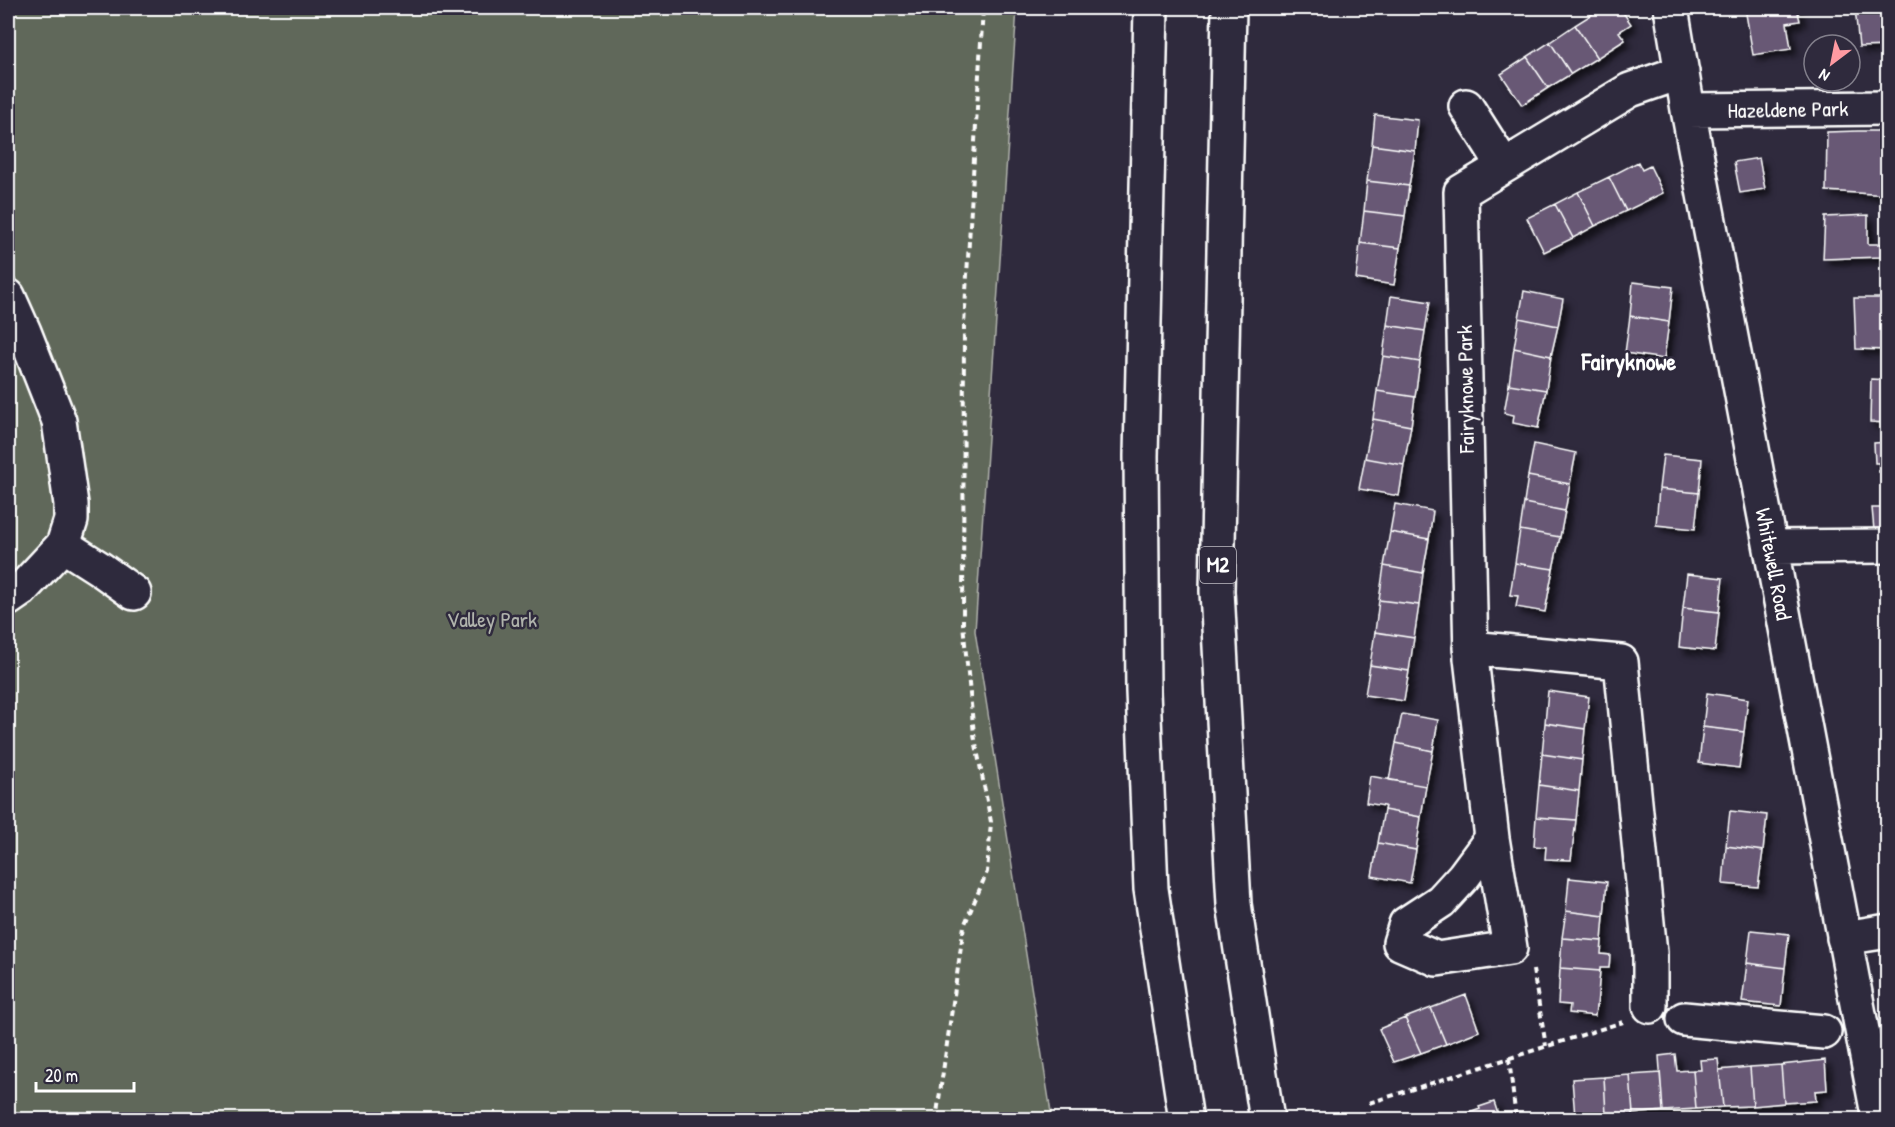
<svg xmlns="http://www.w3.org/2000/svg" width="1895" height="1127" font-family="'Patrick Hand',sans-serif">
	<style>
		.green { fill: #61675a; stroke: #b0b3ac; stroke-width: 1.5 }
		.building { fill: #675975; stroke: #fff; stroke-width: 1.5; filter: url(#shadow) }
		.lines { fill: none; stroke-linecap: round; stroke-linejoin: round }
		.minor-casing { stroke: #fff; stroke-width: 38 }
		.highway-casing { stroke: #fff; stroke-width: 38 }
		.path { stroke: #fff; stroke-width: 4; stroke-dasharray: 6 4.5; stroke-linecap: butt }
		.minor { stroke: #2f2a3d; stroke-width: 33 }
		.highway { stroke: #2f2a3d; stroke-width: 33 }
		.labels { text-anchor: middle; stroke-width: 5; stroke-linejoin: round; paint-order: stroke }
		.shield { fill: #2f2a3d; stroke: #c1bfc5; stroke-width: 1.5 }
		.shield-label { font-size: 21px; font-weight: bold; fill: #fff }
		.street-label { font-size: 22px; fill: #fff; stroke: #2f2a3d }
		.park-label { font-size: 22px; fill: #b0b3ac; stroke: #2f2a3d }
		.neighbourhood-label { font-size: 24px; font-weight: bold; fill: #fff; stroke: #2f2a3d }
	</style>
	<defs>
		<filter id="shadow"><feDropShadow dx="5.5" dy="5.5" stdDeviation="3" flood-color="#0009"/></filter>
	</defs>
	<rect width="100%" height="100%" fill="#2f2a3d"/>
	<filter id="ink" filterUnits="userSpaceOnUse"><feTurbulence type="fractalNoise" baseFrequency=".0167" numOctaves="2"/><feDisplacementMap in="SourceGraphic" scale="12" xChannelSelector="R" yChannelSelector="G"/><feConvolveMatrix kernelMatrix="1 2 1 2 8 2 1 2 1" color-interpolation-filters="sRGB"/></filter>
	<g filter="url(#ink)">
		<path class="green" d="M8,8H1017L975,631L1052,1119H8Z"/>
		<path class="building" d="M1602,8H1620L1631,24L1619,32L1625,40L1597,58L1575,25Z
			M1745,8H1797L1800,21L1787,23L1791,49L1753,55Z
			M1855,8H1888V46L1859,47Z
			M1575,25L1597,58L1571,74L1550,42Z
			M1550,42L1571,74L1548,88L1527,57Z
			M1527,57L1548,88L1522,105L1501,74Z
			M1375,115L1418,120L1415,151L1372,145Z
			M1858,131H1888V195L1826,191L1827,132Z
			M1372,145L1415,151L1409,186L1367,181Z
			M1759,158L1765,189L1740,193L1734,162Z
			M1638,162L1642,170L1650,166L1663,193L1626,211L1609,177Z
			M1609,177L1626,211L1595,226L1578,192Z
			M1367,181L1409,186L1405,216L1364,211Z
			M1578,192L1595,226L1573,238L1555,204Z
			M1555,204L1573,238L1544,252L1527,218Z
			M1364,211L1405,216L1400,248L1360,243Z
			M1868,215V244H1883L1881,257L1823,259L1825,217Z
			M1360,243L1400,248L1394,285L1356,279Z
			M1633,282L1673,287L1669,322L1630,316Z
			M1524,291L1563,299L1558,326L1519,318Z
			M1391,296L1430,302L1425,331L1387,325Z
			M1854,298H1888V350L1856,349Z
			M1630,316L1669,322L1664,359L1625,353Z
			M1519,318L1558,326L1551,356L1514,348Z
			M1387,325L1425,331L1420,362L1383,356Z
			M1514,348L1551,356L1546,390L1509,384Z
			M1383,356L1420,362L1415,397L1377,391Z
			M1871,379L1888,380V423L1870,422Z
			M1509,384L1546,390L1538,428L1513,423L1514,415L1504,413Z
			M1377,391L1415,397L1411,426L1373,419Z
			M1373,419L1411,426L1404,465L1365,458Z
			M1888,442V485L1884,486V471L1879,472V463H1875L1874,443Z
			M1534,444L1576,453L1570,484L1528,476Z
			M1663,455L1702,459L1699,493L1659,489Z
			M1365,458L1404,465L1399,496L1359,489Z
			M1528,476L1570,484L1565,511L1524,503Z
			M1888,485V530H1874L1872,508H1881V502H1886L1884,486Z
			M1659,489L1699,493L1695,529L1656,525Z
			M1524,503L1565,511L1560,537L1520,530Z
			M1395,504L1433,511L1429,539L1390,532Z
			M1520,530L1560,537L1553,569L1515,563Z
			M1390,532L1429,539L1423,573L1384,566Z
			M1515,563L1553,569L1545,612L1516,607L1518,596L1510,595Z
			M1384,566L1423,573L1419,605L1379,600Z
			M1687,574L1723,578L1719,612L1683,608Z
			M1379,600L1419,605L1414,638L1375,632Z
			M1683,608L1719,612L1715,651L1679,647Z
			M1375,632L1414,638L1409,671L1370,665Z
			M1370,665L1409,671L1404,701L1365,695Z
			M1548,691L1589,697L1585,729L1545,723Z
			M1707,693L1748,699L1744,732L1703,727Z
			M1402,714L1438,720L1433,751L1396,743Z
			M1545,723L1585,729L1582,760L1542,754Z
			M1703,727L1744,732L1739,768L1699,763Z
			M1396,743L1433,751L1426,786L1389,780Z
			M1542,754L1582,760L1579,791L1539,785Z
			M1370,776L1426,786L1421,817L1384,810L1385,806L1366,803Z
			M1539,785L1579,791L1576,820L1536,817Z
			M1384,810L1421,817L1416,850L1378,843Z
			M1730,811L1767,815L1763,851L1726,846Z
			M1536,817L1576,820L1571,860L1545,859L1546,847L1534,846Z
			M1378,843L1416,850L1410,883L1372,876Z
			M1726,846L1763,851L1758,887L1723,884Z
			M1569,878L1607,882L1604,916L1566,911Z
			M1566,911L1604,916L1602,941L1562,938Z
			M1751,930L1789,934L1785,968L1747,963Z
			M1562,938L1602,941L1601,954L1610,955L1609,968H1600V971L1560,968Z
			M1747,963L1785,968L1781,1006L1742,1002Z
			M1560,968L1600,971L1597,1006H1596L1595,1016L1569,1013L1570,1005L1558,1004Z
			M1466,995L1479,1031L1446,1044L1431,1008Z
			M1431,1008L1446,1044L1421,1053L1405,1018Z
			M1405,1018L1421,1053L1394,1062L1379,1029Z
			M1675,1054L1677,1071L1693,1070L1696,1109L1663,1111L1659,1056Z
			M1718,1059L1723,1107L1696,1109L1693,1070H1701L1700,1060Z
			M1825,1060L1827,1090L1815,1091L1816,1101L1784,1103L1781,1065Z
			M1781,1065L1784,1103L1753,1106L1750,1067Z
			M1750,1067L1753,1106L1723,1107L1719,1070Z
			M1660,1073L1663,1111L1633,1114L1630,1075Z
			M1630,1075L1633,1114L1606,1115L1604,1077Z
			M1604,1077L1606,1115L1575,1117L1572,1079Z
			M1494,1102L1500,1120H1450L1480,1109L1479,1107Z"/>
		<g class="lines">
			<defs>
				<path id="minor" d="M1671,8L1688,110L1879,1120
					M1466,106L1504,166
					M1688,110L1888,108
					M8,296L24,332L59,421L71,504V520L63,545L21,590L8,599
					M63,545L99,568L134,593
					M1771,547L1888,546
					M1470,648L1621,662L1650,953V1006
					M1492,838L1463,877L1441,901L1406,924L1400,943L1437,959L1510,948L1492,838L1471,658L1461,192L1630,90L1682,72
					M1844,938L1888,931
					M1684,1019L1824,1032"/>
				<path id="highway" d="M1151,8L1141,456L1143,691L1151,889L1186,1120
					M1229,8L1217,591L1234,904L1267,1120"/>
			</defs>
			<use href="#minor" class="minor-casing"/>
			<use href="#highway" class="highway-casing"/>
			<path class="path" d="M1533,970L1546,1046
				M1509,1058L1516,1120
				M1369,1103L1623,1022
				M936,1120L964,926L987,872L991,822L974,734L963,624L964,325L983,8"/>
			<use href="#minor" class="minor"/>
			<use href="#highway" class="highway"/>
		</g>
	</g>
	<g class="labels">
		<rect class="shield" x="1200" y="547" width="36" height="36" rx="4.5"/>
		<g class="shield-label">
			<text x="1218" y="572">M2</text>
		</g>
		<g class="street-label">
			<text transform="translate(1788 109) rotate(-1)" y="8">Hazeldene Park</text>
			<text transform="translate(1465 389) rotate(-91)" y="8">Fairyknowe Park</text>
			<text transform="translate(1774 564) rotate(79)" y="8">Whitewell Road</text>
		</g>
		<g class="park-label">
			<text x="492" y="627">Valley Park</text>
		</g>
		<g class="neighbourhood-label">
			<text x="1629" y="370">Fairyknowe</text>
		</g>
	</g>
	<rect width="1895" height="1127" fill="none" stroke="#2f2a3d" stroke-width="30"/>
	<rect x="15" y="15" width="1865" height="1097" fill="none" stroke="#fff" stroke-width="2" filter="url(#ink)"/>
	<g transform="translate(1832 63) rotate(212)"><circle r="28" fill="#2f2a3d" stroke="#827f8b" stroke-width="1.5"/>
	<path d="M0-4.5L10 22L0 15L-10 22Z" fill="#ff9aa2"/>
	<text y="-9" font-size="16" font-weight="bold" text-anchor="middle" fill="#ffffff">N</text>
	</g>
	<path d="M36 1082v9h98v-9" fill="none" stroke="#ffffff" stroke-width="3"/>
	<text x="45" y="1082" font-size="18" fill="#ffffff" stroke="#2f2a3d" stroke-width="4.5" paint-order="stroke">20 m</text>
</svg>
